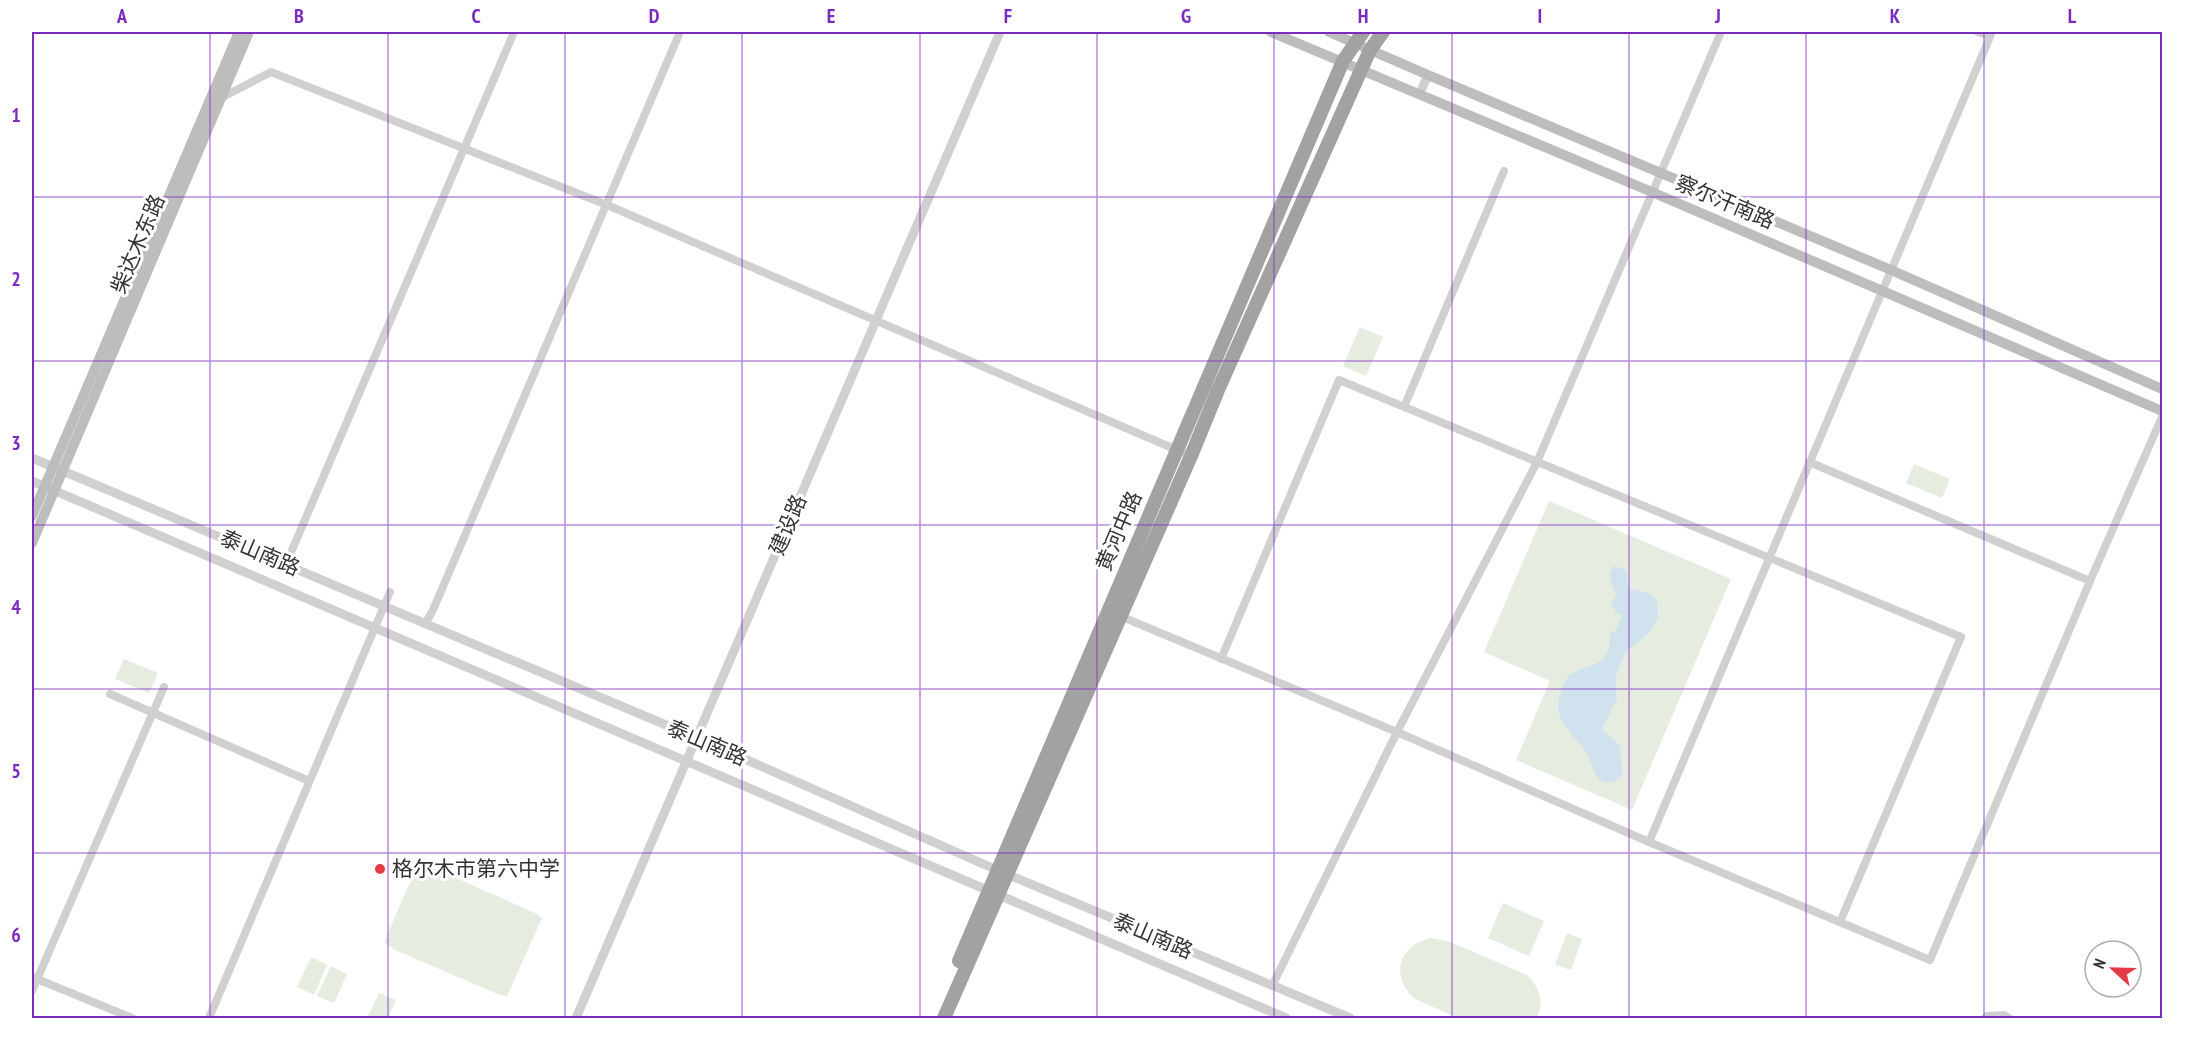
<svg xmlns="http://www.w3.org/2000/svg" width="2194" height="1050" font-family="'PT Sans Narrow','Noto Sans SC',sans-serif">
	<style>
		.green { fill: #e6ecdf }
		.water { fill: #cfe2ee }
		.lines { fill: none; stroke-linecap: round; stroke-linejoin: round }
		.minor { stroke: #d0d0d0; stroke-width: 8 }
		.tertiary { stroke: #d0d0d0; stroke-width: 9 }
		.secondary { stroke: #bdbdbd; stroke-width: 10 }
		.trunk { stroke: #a2a2a2; stroke-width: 14 }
		.grid { fill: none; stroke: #7b2cbf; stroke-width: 1.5; stroke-opacity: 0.55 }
		.poi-dot { fill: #e63946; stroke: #fff; stroke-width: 2 }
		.labels { text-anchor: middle; stroke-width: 6; stroke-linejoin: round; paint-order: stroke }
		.street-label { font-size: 21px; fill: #333; stroke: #fff }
		.poi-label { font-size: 21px; fill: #333; stroke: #fff; text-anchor: start }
		.neatline { fill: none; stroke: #7b2cbf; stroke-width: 2 }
		.grid-label { font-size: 20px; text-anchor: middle; font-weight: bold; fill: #7b2cbf }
	</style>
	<rect width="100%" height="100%" fill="#fff"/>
	<path class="green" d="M1360,327L1383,337L1366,376L1343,366Z
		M1914,464L1950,479L1942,498L1906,483Z
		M1549,501L1731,579L1632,810L1516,760L1550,681L1484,652Z
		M124,659L158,673L149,693L115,679Z
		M418,864L427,865L537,914L542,918L507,996L500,995L393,949L384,942Z
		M1503,903L1544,921L1529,956L1488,938Z
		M1567,933L1582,939L1571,970L1555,965Z
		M1430,938L1448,941L1527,975C1540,988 1544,1001 1537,1018H1458L1415,999C1390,977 1398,946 1430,938Z
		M311,957L327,965L314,995L297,987Z
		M331,966L347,974L334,1003L317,996Z
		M379,993L396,1000L388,1018H367Z"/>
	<path class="water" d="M1615,566L1626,570L1628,585L1631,589L1650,594L1657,600L1658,619L1648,634L1625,653L1615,678L1617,699L1602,729L1620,746L1622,769L1621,777C1616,781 1611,784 1604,782C1594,778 1593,767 1589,758C1582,740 1558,727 1558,706C1558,695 1564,684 1569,675C1596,660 1611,669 1610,630L1615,633L1622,615L1614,612L1616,608L1611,606L1616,594C1612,584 1604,574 1615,566Z"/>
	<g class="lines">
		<path class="minor" d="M1978,32L1990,36
			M221,98L271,72L607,205L1191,456
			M1404,407L1504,171
			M1809,462L2090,581
			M286,564L514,32
			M1120,616L1397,732L1649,842L1930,960L2090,581L2162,417
			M425,624L433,610L680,32
			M1221,659L1339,380L1961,637L1840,922
			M110,694L309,781
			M1649,842L1992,32
			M32,977L132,1018
			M1272,986L1397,732L1537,462L1721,32
			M32,991L164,687
			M209,1018L390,592
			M1985,1018L1987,1016L2004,1015L2009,1018"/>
		<path class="tertiary" d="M1420,93L1428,75
			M32,458L697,738L997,870L1350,1018
			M32,481L1286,1018
			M576,1018L1000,32"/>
		<path class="secondary" d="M1271,32L1652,192L2162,411
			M1329,32L1428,75L1891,270L2162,389
			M32,516L239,32
			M32,543L249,32"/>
		<path class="trunk" d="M959,961L1343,61L1363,32
			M944,1018L1191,456L1218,390L1370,50L1383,32"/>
	</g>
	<path class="grid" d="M210,32V1018M388,32V1018M565,32V1018M742,32V1018M920,32V1018M1097,32V1018M1274,32V1018M1452,32V1018M1629,32V1018M1806,32V1018M1984,32V1018M32,197H2162M32,361H2162M32,525H2162M32,689H2162M32,853H2162"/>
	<circle class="poi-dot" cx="380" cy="869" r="6"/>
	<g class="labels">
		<g class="street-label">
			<text transform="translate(1725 202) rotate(23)" y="7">察尔汗南路</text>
			<text transform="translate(138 244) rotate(-67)" y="7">柴达木东路</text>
			<text transform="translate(788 525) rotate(-67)" y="7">建设路</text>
			<text transform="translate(1119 531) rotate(-67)" y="7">黄河中路</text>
			<text transform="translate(260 553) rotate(23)" y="7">泰山南路</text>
			<text transform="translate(707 743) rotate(23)" y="7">泰山南路</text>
			<text transform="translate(1153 936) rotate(23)" y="7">泰山南路</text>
		</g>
		<g class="poi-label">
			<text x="392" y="876">格尔木市第六中学</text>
		</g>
	</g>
	<rect width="2194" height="1050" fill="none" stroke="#ffffff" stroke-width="66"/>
	<g transform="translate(2113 969) rotate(292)"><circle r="28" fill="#ffffff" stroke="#adadad" stroke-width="1.5"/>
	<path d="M0-4.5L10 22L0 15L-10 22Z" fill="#e63946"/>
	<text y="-9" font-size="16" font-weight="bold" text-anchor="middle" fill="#333333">N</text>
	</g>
	<rect x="33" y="33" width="2128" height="984" class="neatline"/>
	<g class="grid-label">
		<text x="122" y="23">A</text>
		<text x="299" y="23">B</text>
		<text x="476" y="23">C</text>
		<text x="654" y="23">D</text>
		<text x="831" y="23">E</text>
		<text x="1008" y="23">F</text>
		<text x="1186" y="23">G</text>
		<text x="1363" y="23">H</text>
		<text x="1540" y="23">I</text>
		<text x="1718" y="23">J</text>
		<text x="1895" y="23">K</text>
		<text x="2072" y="23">L</text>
		<text x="16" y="122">1</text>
		<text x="16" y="286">2</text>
		<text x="16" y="450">3</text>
		<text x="16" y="614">4</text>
		<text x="16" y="778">5</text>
		<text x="16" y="942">6</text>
	</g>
</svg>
